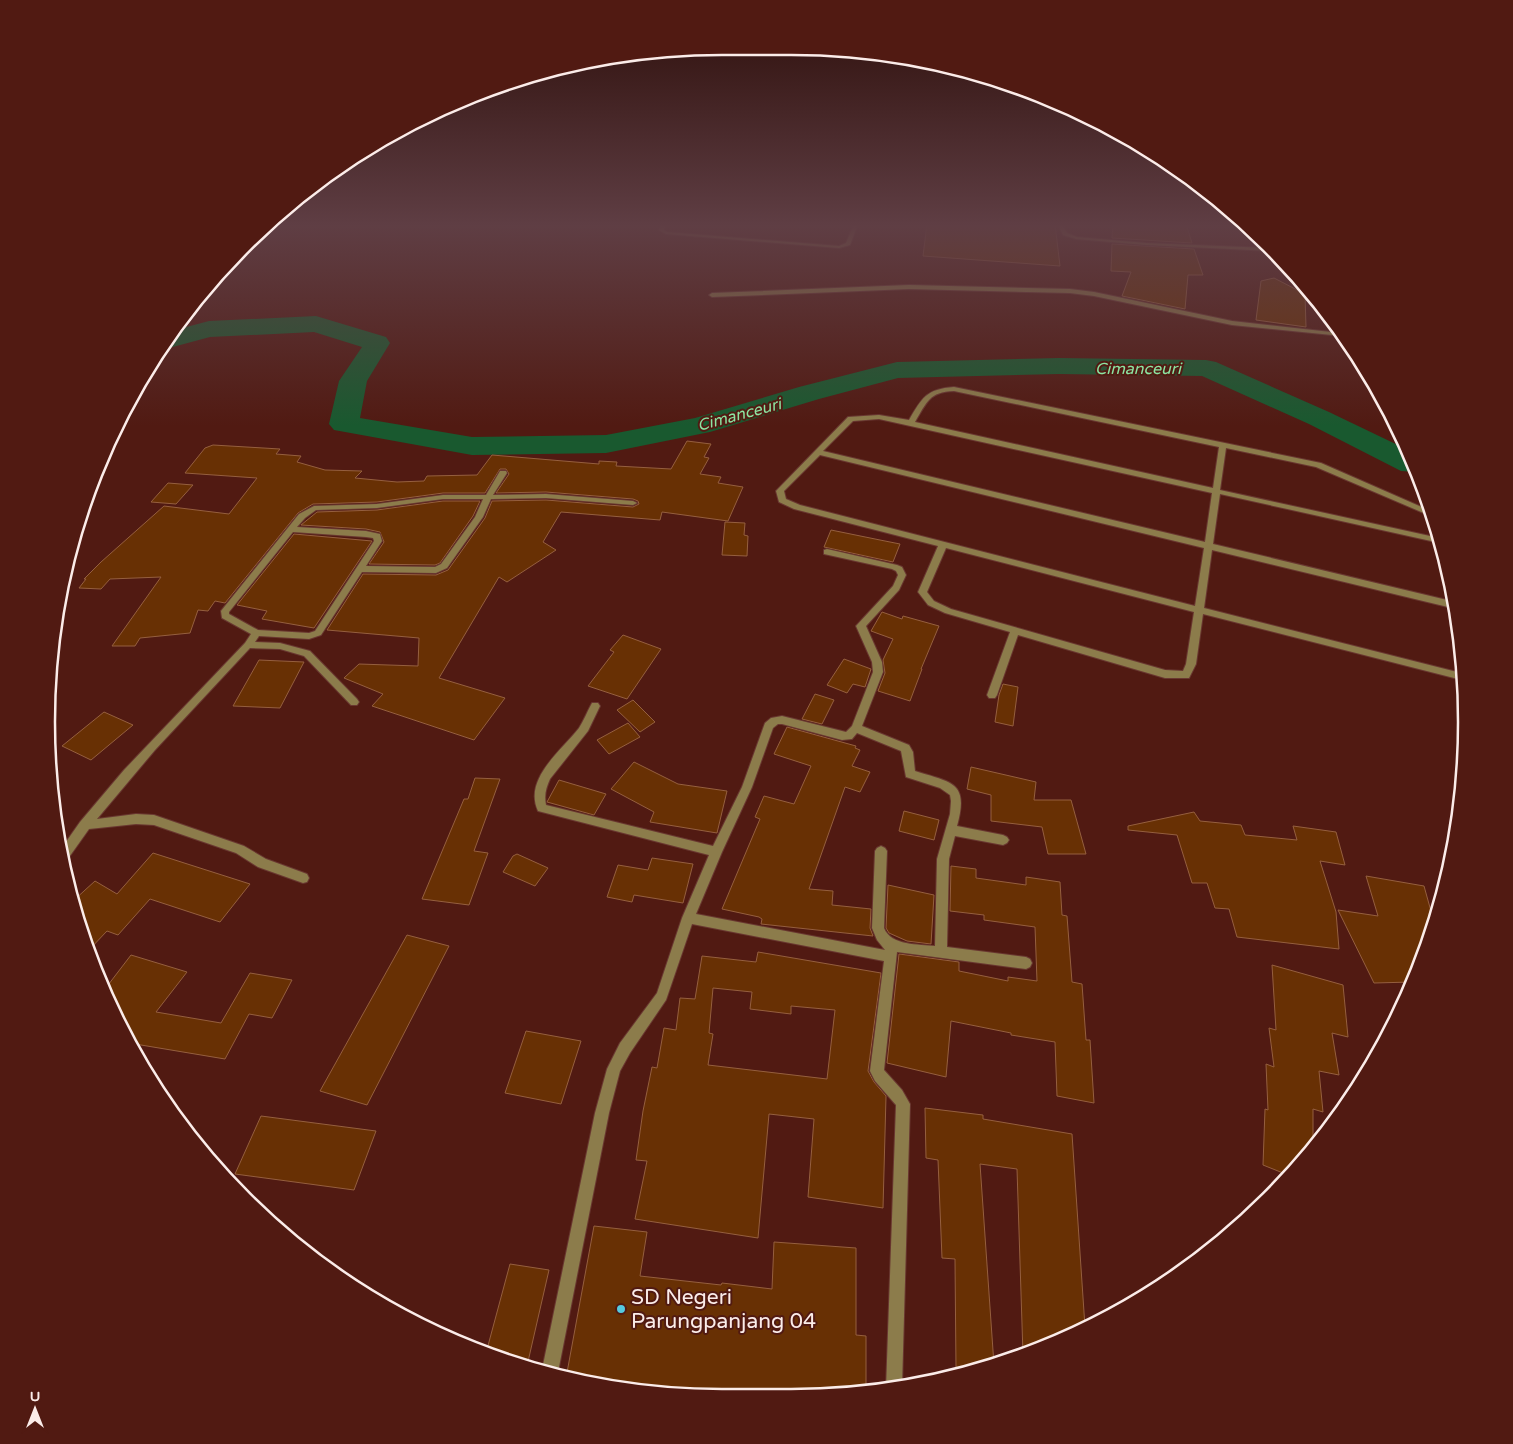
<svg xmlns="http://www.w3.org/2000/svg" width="1513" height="1444" font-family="'Varela Round',sans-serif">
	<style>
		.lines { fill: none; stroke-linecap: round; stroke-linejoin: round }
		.river { fill: #19592f; fill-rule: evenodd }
		.building { fill: #683004; stroke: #955f3f; fill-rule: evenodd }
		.service-casing { stroke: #693730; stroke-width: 2 }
		.minor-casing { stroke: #693730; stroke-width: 2 }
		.service { fill: #8c7c4b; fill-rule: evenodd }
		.minor { fill: #8c7c4b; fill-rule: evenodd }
		.poi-dot { fill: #55cadf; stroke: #511a12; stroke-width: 2 }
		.labels { text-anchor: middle; stroke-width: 4; stroke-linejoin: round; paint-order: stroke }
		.far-water-label { font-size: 16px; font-style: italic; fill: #8ce4a2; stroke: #511a12 }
		.near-poi-label { font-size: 21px; fill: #fbece9; stroke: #511a12; text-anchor: start }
		.rim { fill: none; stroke: #fbece9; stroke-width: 2.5 }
	</style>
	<rect width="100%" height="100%" fill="#511a12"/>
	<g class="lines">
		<path class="river" d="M316,316L386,337L390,343L367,381L360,418L472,437L606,435L695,418L799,387L897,362L1059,358L1206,360L1216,362L1329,412L1406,449L1416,472L1401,471L1309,424L1202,376L1059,374L898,378L819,399L710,432L606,453L472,455L334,430L329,424L339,381L362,347L314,332L210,337L169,348L164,347L175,330L209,321Z"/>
	</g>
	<path class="building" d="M927,224H1055L1060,266L923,256Z
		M1113,224H1186L1192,243L1112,238Z
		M1112,244L1194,249L1203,275H1188L1185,309L1122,296L1131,272L1111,271Z
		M1274,278L1305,294L1306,327L1256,320L1261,281Z
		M687,441L711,444L704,457L709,458L700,474L721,477L718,483L743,487L728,521L662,512L660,520L561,512L543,542L556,550L507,582L499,577L439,678L505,698L474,740L372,706L383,694L344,678L359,664L418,666L419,638L327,630L363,574L436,575L448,570L485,518L492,501L546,500L633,507L639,504L638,501L633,499L546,492L496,493L509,474L506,469H500L485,493H443L377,502L313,504L298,513L225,603L215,601L208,611L198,610L190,633L140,638L135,646H112L161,577L110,579L101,589L79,588L86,579H84L101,562L164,506L229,514L257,478L185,473L205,448L213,445L280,449L276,454L301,456L297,462L325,470L362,471L355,478L397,482L424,481L427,476L477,475L492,455L599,464V461L617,462L616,466L671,469Z
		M168,483L193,485L176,504L151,502Z
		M443,501H480L473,516L440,563L435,565L369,564L384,542L380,532L366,529L301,525L317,512L377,510Z
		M725,522L745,523L744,535L748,536L747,556L722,555Z
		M831,530L880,540L900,544L893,562L824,547Z
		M294,534L372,541L314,628L262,619L267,611L237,605Z
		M882,612L902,619L903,616L939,626L921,669H922L910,701L878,691L885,673L883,660L893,639L871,631Z
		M623,635L661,649L627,699L588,686L614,652L610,650Z
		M844,659L871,669L865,687L853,684L847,693L827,685Z
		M259,660L304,662L280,708L233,706Z
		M1003,684L1018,687L1013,726L995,722L999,695Z
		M815,694L834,700L822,724L802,719Z
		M633,700L655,722L640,732L617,710Z
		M104,712L133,725L91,760L62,746Z
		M628,723L640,737L609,754L597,740Z
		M787,727L856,746L855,748L860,750L852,766L870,772L860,792L845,787L809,889L833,891L832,905L871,909L870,928L873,936L761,924L762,919L759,917L722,909L760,819L755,817L764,796L794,804L811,766L774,754Z
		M634,762L678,784L727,791L717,833L650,822L654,812L611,789Z
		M971,767L1036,782L1034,800H1071L1086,854H1048L1042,827L991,821V795L967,789Z
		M475,778L500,779L474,851L488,853L469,905L422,899L464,799H468Z
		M559,780L606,794L594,815L547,802Z
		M904,811L939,820L934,840L899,831Z
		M1194,812L1200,821L1241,825L1245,835L1297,840L1293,826L1336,832L1345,865L1320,861L1336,912L1339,949L1237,937L1229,909L1215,908L1207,883H1192L1177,835L1128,830V826Z
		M153,853L250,884L220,922L150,899L118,935L107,931L88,951L82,939L73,901L95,881L117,894Z
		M517,854L548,868L535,886L503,872L513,856Z
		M652,858L693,864L683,903L634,895L632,902L607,897L618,865L648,870Z
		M951,866L976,869V878L1026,885V877L1060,882L1062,915L1067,916L1072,982L1082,984L1086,1040H1090L1094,1103L1057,1096L1055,1042L1011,1035V1033L951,1021L946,1077L887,1063L899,954L959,962V971L1008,981V977L1037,981L1035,927L984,920V915L950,911Z
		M1366,876L1424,886L1434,922L1412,982L1374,983L1338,910L1378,916Z
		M888,885L934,895L931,944L907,941L889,933L886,928Z
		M407,935L449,946L367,1105L320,1091Z
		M758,952L881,973L868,1071L874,1082L886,1096L883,1208L808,1197L814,1119L769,1114L758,1238L635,1219L647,1161L636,1160L643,1111L652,1067L657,1068L664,1028L676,1030L680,998L695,999L702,956L756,962ZM713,988L752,992L750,1009L791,1014V1006L835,1010L827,1079L708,1065L713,1034L709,1033Z
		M131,955L187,972L156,1012L221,1023L250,973L292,980L272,1018L249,1014L225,1059L129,1043L105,989Z
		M1272,965L1343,985L1348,1037L1332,1033L1339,1075L1319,1071L1323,1112L1313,1109V1149L1288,1175L1263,1165L1265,1109L1268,1110L1266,1064L1274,1067L1269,1028L1276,1030Z
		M526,1031L581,1041L561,1104L505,1093Z
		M925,1108L983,1115V1119L1072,1134L1085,1327L1023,1355L1017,1169L980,1164L994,1365L969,1371L956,1369L955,1259L942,1258L938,1160L926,1158Z
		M261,1116L376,1131L354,1190L235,1174Z
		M594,1226L647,1232L640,1276L721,1285L722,1283L772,1289L774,1242L856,1248V1335L866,1336V1392L722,1398L590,1385L566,1378Z
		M510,1264L549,1270L527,1366L486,1353Z"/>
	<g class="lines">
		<defs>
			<path id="service" d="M662,224H666L664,230L667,232L839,246L846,243L854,224H858L850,245L839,248L666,234L659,230Z
				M1058,224H1062L1067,233L1077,237L1146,243L1269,248L1272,251L1146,245L1076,239L1063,235Z
				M909,285L1070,289L1094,292L1232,321L1340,333L1342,336L1232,325L1094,296L1070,293L909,289L712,297L709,295L712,293Z"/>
			<path id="minor" d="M954,387L1321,463L1433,512V517L1316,467L1226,448L1220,490L1439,538L1440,543L1220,494L1213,544L1447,600L1445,584L1449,581L1461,634L1462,680L1203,614L1196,664L1189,678H1165L1018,635L997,695L995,698H989L987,695L1010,632L945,613L928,605L918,592L938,546L794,509L779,502L776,491L848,417L879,415L909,420C922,398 926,389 954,387ZM954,391L1219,447L1213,488L915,422C927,402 929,392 954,391ZM879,419L1212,493L1205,542L823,451L853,421ZM820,455L1204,548L1195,606L800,505L786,499L784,491ZM946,548L1194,612L1186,664L1183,671L1165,670L951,609L934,601L927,592ZM1212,550L1448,607L1457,670L1461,673L1204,608Z
				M500,471H506L507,473L493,495L546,494L633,501L637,503L633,505L546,498L491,499L483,517L447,568L436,573L362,572L321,635L309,639L259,636L255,642L280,643L310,651L357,699L359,702L357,705H351L304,656L280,649L250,648L155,750L97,819L136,814L154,815L244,846L266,859L307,874L309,878L307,882L303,883L258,867L236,853L154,825L136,824L89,829L67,860L64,861L61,849L80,822L124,770L245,643L251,634L222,618L221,611L299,514L314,506L377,504L443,495H486ZM443,499H483L475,517L441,564L435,567L366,566L382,541L380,534L366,531L297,527L305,518L316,510L377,508ZM293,532L366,537L373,538L374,541L315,631L309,633L258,630L229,614V612Z
				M827,549L897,565L902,567L906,575L899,590L866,626L882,662L883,672L862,726L909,745L913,752L915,771C953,783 969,782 957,826L1003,835L1007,837L1009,840L1007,843L1003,845L955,836L949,859L947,947L1026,957L1030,959L1032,963L1030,967L1026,969L897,952L884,1070L902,1090L910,1104L902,1387L886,1390V1389L896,1105L875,1081L870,1071L884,961L692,924L666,1000L630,1053L620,1071L609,1113L558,1372L557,1375L542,1370L595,1113L607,1069L620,1043L657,993L682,918L709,855L538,811C523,779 562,750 579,728C584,720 587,712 592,703H598L600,706L588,731L550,779C546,788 544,795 546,805L713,846L742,787L765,723L771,718L782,716L846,732L852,726L873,672L872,662L856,626L893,586L898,575L896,571L892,569L824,554V550ZM778,724H782L842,740L852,739L857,733L901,751L906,777L940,788L950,795L951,801L950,814L937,859L935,946C919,944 891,946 884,928L887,851L885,848L881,846L877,848L875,851L872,928L877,940L885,950L696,914L722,852L752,787L773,728Z"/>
		</defs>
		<use href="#service" class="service-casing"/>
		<use href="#minor" class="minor-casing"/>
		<use href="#service" class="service"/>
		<use href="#minor" class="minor"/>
	</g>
	<linearGradient id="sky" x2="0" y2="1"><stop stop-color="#2d0e0a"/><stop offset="0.53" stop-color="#5f3e44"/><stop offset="1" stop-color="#5f3e44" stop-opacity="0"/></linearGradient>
	<rect width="1513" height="426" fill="url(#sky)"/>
	<circle class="poi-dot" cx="621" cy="1309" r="5"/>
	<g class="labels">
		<g class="far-water-label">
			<text x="1138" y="374">Cimanceuri</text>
			<text transform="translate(739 414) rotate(-15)" y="6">Cimanceuri</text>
		</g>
		<g class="near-poi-label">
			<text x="631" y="1304">SD Negeri<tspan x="631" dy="24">Parungpanjang 04</tspan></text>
		</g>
	</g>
	<path d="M0 0H1513V1444H0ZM722 55H791A667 667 0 0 1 1458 722V722A667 667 0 0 1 791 1389H722A667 667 0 0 1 55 722V722A667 667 0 0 1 722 55Z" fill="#511a12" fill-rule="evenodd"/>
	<path class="rim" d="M722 55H791A667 667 0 0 1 1458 722V722A667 667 0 0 1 791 1389H722A667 667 0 0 1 55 722V722A667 667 0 0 1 722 55Z"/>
	<g transform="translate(35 1409)" stroke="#511a12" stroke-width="4" paint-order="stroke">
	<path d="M0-4L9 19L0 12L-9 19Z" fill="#fbece9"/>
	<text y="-8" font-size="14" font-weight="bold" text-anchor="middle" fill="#fbece9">U</text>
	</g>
</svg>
